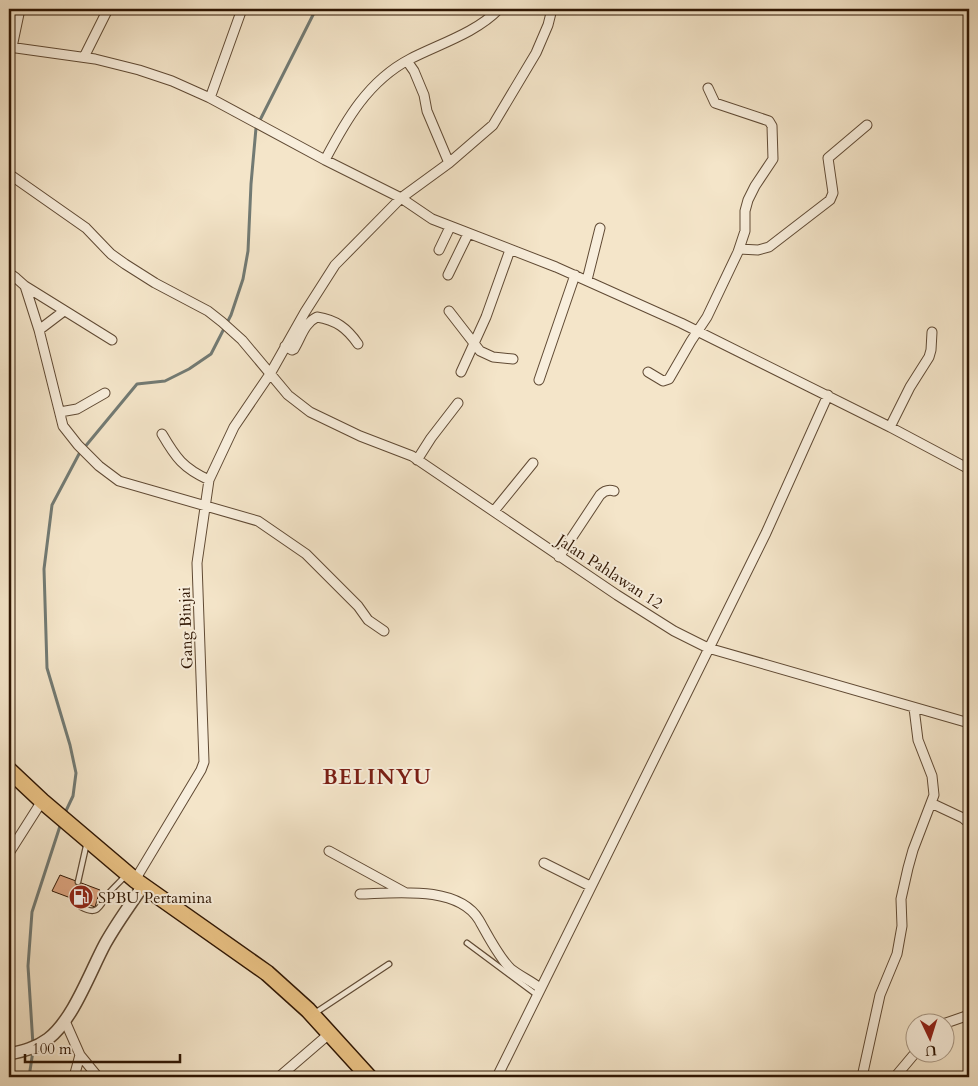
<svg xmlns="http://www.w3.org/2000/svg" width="978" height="1086" font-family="Cardo,serif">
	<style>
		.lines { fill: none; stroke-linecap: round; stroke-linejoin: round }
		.stream { stroke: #727a73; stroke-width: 3 }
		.building { fill: #dfa682; stroke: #2f1603 }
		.service-casing { stroke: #604a34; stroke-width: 7 }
		.minor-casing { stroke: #604a34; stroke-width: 11 }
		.tertiary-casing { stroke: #604a34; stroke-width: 14 }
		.trunk-casing { stroke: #2f1603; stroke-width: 18 }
		.service { stroke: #f8eedc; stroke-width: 4.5 }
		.minor { stroke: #f8eedc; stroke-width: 9 }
		.tertiary { stroke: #f8eedc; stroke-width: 11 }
		.trunk { stroke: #eac284; stroke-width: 15 }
		.labels { text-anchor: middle; stroke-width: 4; stroke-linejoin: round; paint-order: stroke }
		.street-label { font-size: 16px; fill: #2f1603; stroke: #f8eedc }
		.poi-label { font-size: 16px; fill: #2f1603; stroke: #f8eedc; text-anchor: start }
		.district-label { font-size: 21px; font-weight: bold; letter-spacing: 1px; fill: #7a1f14; stroke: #f8eedc }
	</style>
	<rect width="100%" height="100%" fill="#f4e5c9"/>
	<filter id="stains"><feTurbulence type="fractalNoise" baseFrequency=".004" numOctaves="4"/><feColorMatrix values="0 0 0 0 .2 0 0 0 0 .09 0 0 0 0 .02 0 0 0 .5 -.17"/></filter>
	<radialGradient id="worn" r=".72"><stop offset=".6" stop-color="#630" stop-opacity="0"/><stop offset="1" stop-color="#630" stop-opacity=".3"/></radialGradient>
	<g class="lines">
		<path class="stream" d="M64,815L73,796L76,773L70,745L47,668L44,569L52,505L79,454L137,384L165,381L189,369L211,354L231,315L243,279L248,251L251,184L256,128L316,9
			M33,1045L28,966L32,912L61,823
			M29,1077L33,1051"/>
	</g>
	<path class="building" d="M60,875L100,890L95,907L52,891Z"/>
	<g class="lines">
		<defs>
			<path id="service" d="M78,882L87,842
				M79,901L81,907C99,917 100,905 109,893C114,887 121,881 126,875
				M467,943L537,995
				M315,1013L389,964"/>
			<path id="minor" d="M9,47L95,59L139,70L172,81L210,98L325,160L401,198L432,219L556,267L681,323L890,427L969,469
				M12,47L20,9
				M84,57L108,9
				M407,61L414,71L424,95L427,111L449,163
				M210,98L242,9
				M325,160C346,120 368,81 410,59C439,44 476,33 499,9
				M9,174L86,228L111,254L125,264L155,283L208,311L222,322L242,340L288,395L310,412L360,436L412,456L617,595L674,631L708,648L969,723
				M739,249L758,250L769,247L830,200L833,193L828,158L867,125
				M439,250L450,227
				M9,273L16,278L25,286L39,330L63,426L78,445L99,466L119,481L258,521L306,554L358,606L368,620L384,631
				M448,275L468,234
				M587,280L600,228
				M25,286L112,340
				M449,311L480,351L493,357L513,359
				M39,330L64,311
				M285,346L292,350L294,349C301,338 304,323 317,317C336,320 347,328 358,344
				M461,372L486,317L510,250
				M648,372L663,381L669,379L691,341L707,317L738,252L745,231V211L748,200L755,186L773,159L772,126L769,121L715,103L708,88
				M539,380L575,275
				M60,412L77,409L105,393
				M890,427L910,387L929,357L931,350L932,332
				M162,434C176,458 183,468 209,480
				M417,460L431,438L458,403
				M494,511L533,463
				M559,557L600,495C604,491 608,489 614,491
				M931,803L963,818L969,823
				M329,851L406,893
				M9,853L42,801
				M544,863L590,886
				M135,880L201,770L204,762L197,563L209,480L234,427L270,374L305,312L335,265L401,198L449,163L493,125L536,53L548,25L552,9
				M360,894C395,893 458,885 479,920C487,934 499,958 511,969C520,976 531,981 540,988
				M65,1021L80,1055L74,1077
				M943,1024L969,1015
				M80,1055L98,1077
				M279,1077L329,1034
				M497,1077L766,533L828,395
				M862,1077L880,995L897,954L902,926L901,899L908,868L913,850L934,795L932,776L918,740L914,708
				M895,1077L916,1052"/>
			<path id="tertiary" d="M9,1054C23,1051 36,1048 48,1039C73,1020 90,972 105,944C116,924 130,905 143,886"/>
			<path id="trunk" d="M9,770L42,801L135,880L267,973L308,1010L369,1077"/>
		</defs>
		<use href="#service" class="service-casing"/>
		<use href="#minor" class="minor-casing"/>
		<use href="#tertiary" class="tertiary-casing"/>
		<use href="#trunk" class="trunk-casing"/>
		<use href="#service" class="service"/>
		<use href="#minor" class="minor"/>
		<use href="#tertiary" class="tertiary"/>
		<use href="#trunk" class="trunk"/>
	</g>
	<defs>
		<symbol id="fuel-disc" viewBox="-11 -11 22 22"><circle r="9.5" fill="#8f2418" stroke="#f8eedc"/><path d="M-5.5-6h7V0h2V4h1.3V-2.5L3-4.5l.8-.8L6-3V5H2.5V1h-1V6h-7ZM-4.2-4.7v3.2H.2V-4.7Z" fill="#fff"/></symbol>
	</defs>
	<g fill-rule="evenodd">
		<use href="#fuel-disc" x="67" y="883" width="28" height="28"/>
	</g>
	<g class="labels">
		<g class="street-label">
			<text transform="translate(610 571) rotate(33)" y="6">Jalan Pahlawan 12</text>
			<text transform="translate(185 628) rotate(-92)" y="6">Gang Binjai</text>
		</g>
		<g class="poi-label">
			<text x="98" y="903">SPBU Pertamina</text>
		</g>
		<g class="district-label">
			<text x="377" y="784">BELINYU</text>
		</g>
	</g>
	<rect width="978" height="1086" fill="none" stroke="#f4e5c9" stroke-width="30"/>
	<rect x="10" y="10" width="958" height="1066" fill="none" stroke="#2f1603" stroke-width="2.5"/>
	<rect x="15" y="15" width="948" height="1056" fill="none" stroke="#2f1603"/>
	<g transform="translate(930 1038) rotate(176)"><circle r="24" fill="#f8eedc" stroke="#a89885"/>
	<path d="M0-4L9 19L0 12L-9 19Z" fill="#8f2418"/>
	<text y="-8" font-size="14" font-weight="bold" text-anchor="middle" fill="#2f1603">U</text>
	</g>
	<path d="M25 1054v8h155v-8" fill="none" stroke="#2f1603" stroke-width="2.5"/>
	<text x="32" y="1054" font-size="15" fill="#2f1603" stroke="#f8eedc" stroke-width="4" paint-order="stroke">100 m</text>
	<rect width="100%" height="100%" filter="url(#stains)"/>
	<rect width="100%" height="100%" fill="url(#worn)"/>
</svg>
